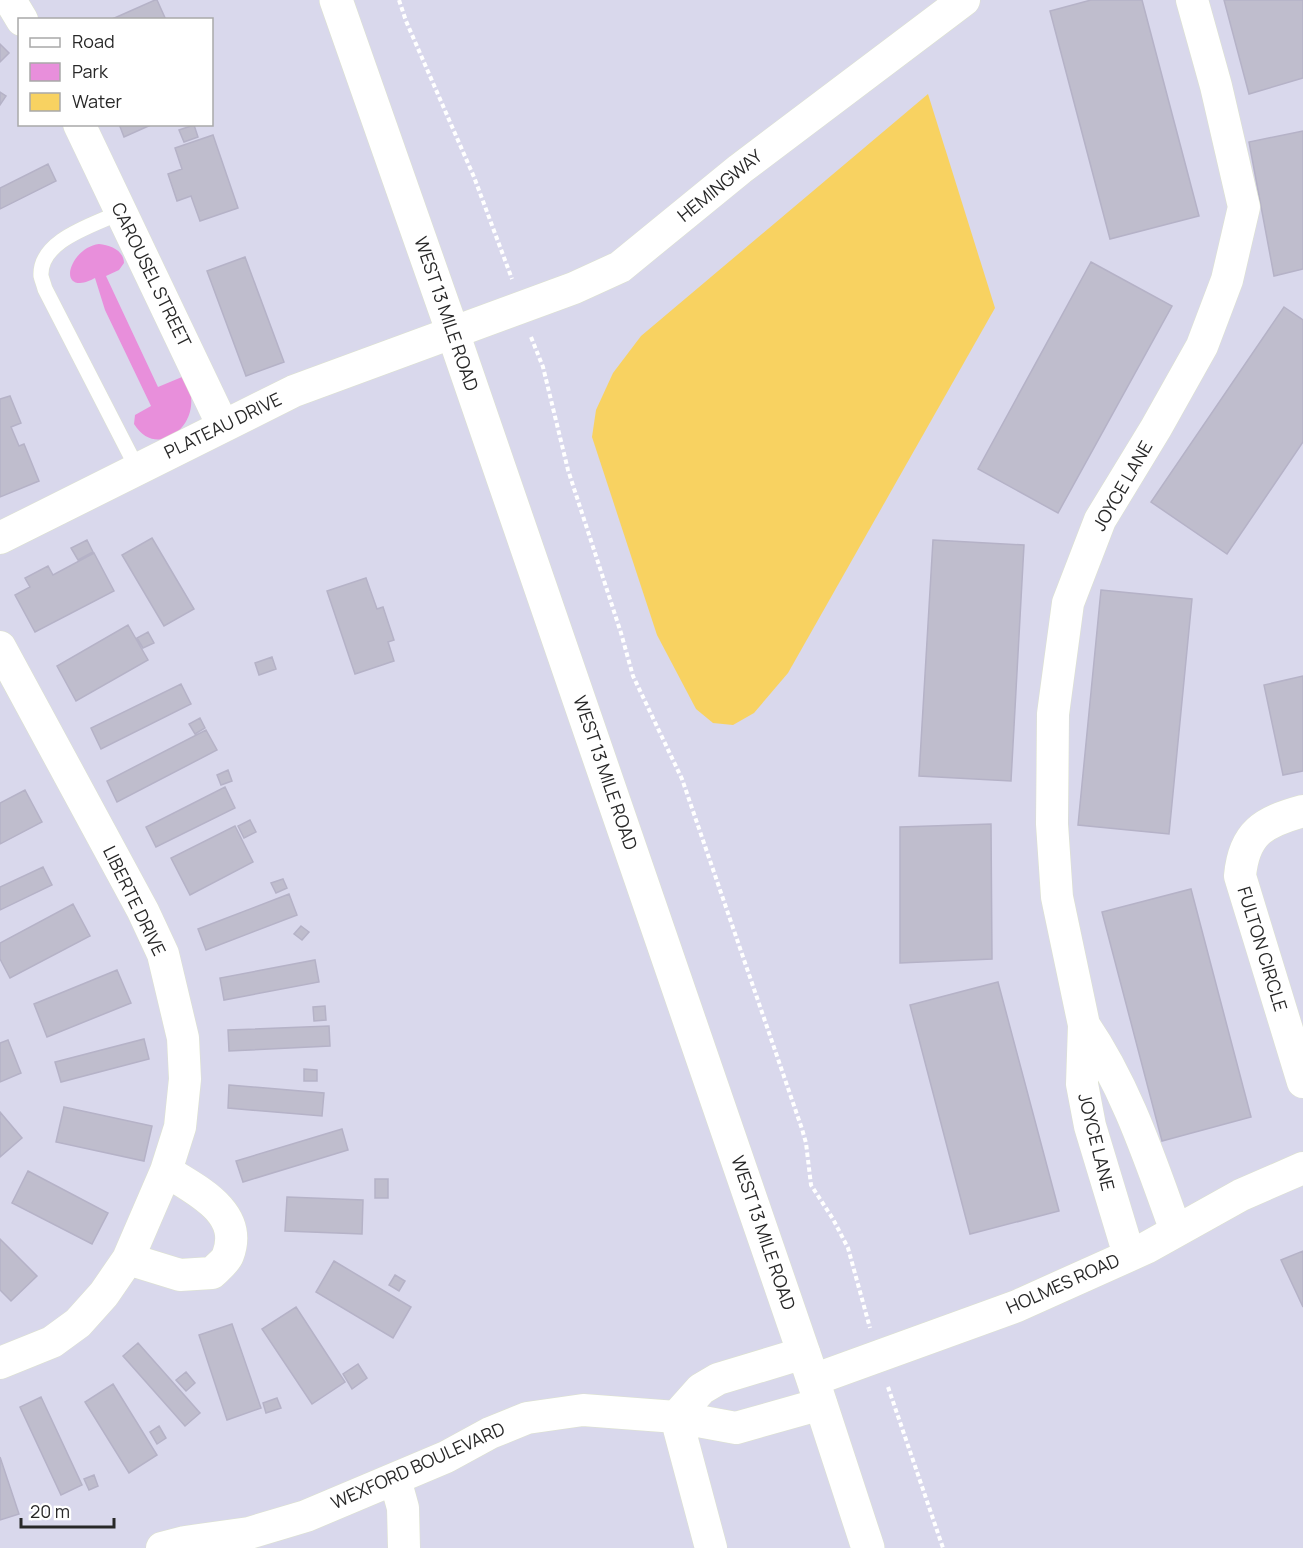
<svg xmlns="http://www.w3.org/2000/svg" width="1303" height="1548" font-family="Manrope,sans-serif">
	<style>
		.green { fill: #e88fdb }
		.water { fill: #f8d261 }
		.building { fill: #bfbdcd; stroke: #b5b2c7; stroke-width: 1.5 }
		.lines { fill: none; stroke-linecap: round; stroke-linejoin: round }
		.lane-casing { stroke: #dde3cd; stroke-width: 16 }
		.street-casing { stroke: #dde3cd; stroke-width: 33 }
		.secondary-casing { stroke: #dde3cd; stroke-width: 34 }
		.path { stroke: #fff; stroke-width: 4; stroke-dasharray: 4.5 3; stroke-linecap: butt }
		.lane { stroke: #fff; stroke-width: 15 }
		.street { stroke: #fff; stroke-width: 32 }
		.secondary { stroke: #fff; stroke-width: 33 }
		.labels { text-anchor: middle; stroke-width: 4.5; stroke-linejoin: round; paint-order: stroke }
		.street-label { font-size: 18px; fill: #282828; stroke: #fff }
	</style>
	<rect width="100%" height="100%" fill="#d9d8ec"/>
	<path class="green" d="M99,244C111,245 124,251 124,263L119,270L106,276L158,387L182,377C186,380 187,383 189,388C202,425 157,461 134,424L135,415L151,406L105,310L95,278C91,280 85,283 80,283C59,283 74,247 99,244Z"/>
	<path class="water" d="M928,94L995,308L788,673L754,713L733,725L713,723L696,709L657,635L592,437L596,410L613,373L641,336Z"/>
	<path class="building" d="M155,0H157L166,20H110Z
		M1091,0H1142L1199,216L1110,239L1050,11Z
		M1224,0H1303V78L1249,94Z
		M0,44L9,53L0,62Z
		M0,92L6,96L0,105Z
		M119,124H153L124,137Z
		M194,125L198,137L184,142L179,130Z
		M1303,131V269L1274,276L1249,142Z
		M213,135L238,208L200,221L191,196L177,201L168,174L182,169L175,148Z
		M48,164L56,181L0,209V188Z
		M245,257L284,362L246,376L207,271Z
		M1091,262L1172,306L1058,513L978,469Z
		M1284,307L1303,320V442L1227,554L1151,502Z
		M10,396L21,423L11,427L19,446L24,444L39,481L0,497V399Z
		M152,538L194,609L164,626L122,555Z
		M87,540L93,552L78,560L71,548Z
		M933,540L1024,545L1011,781L919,776Z
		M94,553L114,591L35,632L15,595L30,587L25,578L48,566L53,575Z
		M366,578L377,609L383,607L394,640L388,642L394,661L355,674L327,591Z
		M1101,590L1192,599L1169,834L1078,825Z
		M128,625L148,660L76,701L57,666Z
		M148,632L154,643L143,648L137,638Z
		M272,657L276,669L259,675L255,663Z
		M1303,676V771L1283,775L1264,685Z
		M181,684L191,704L101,749L91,728Z
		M200,718L205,728L195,734L189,724Z
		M206,730L217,750L117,802L107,781Z
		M228,770L232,781L221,785L217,775Z
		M225,787L235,808L156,847L146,827Z
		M25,790L42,822L0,844V803Z
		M250,820L256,832L244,838L238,826Z
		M991,824L992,959L900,963V827Z
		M235,826L253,862L190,895L171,858Z
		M43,867L52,885L0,910V887Z
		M283,879L287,888L276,893L271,883Z
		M1191,889L1251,1117L1162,1141L1102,912Z
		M289,894L297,915L206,950L198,929Z
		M73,904L90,936L10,978L0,959V943Z
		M301,926L309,932L302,940L294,934Z
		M315,960L319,982L224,1000L220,978Z
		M117,970L131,1003L47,1037L34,1004Z
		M998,982L1059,1211L970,1234L910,1005Z
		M325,1006L326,1020L314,1021L313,1007Z
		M329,1026L330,1046L229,1051L228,1030Z
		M144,1039L149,1059L61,1082L55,1062Z
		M8,1040L21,1073L0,1082V1043Z
		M304,1069L317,1070V1081H304Z
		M229,1085L324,1093L322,1116L228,1108Z
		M64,1107L152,1126L144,1161L56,1142Z
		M0,1112L22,1138L0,1157Z
		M342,1129L348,1150L243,1182L236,1161Z
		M28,1171L108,1213L92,1244L12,1203Z
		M375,1179H388V1198H375Z
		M287,1197L363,1200L362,1234L285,1231Z
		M0,1239L37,1276L11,1301L0,1290Z
		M1303,1251V1307L1281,1260Z
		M334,1261L411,1307L393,1338L316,1292Z
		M395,1275L405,1281L399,1291L389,1285Z
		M296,1307L345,1382L312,1404L262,1329Z
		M232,1324L261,1408L227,1420L199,1335Z
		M138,1343L200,1413L185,1426L123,1356Z
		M358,1364L367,1378L352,1389L343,1374Z
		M186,1372L195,1383L186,1391L176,1380Z
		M113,1384L157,1455L129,1473L85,1402Z
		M41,1397L82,1485L61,1495L20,1407Z
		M277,1398L281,1408L266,1413L263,1403Z
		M159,1426L166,1438L157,1444L150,1432Z
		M0,1457L19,1514L0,1520Z
		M94,1475L98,1486L89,1490L84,1479Z"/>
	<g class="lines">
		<defs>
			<path id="lane" d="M121,212C94,225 39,240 41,276C42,280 44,285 45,289L137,468"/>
			<path id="street" d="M10,0L22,20
				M79,124L223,426
				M0,538L294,391L574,288L620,267L740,169L964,0
				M0,647L143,911L163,954L183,1038L185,1079L180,1127L166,1171L128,1259L104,1294L78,1323L52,1342L0,1363
				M1303,811C1263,822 1244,833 1240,876L1303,1082
				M1084,1025C1127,1088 1150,1160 1176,1231
				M1129,1255L1090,1126L1082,1084L1084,1025L1057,897L1052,824L1053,714L1068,603L1100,520L1156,428L1202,346L1227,280L1244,207L1216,86L1192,0
				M128,1259L180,1275L212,1273C217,1268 226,1261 228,1255C244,1212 196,1190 166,1171
				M813,1380L1017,1306L1146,1248L1241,1195L1303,1168
				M676,1417L701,1389L718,1379L804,1353
				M676,1417L711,1548
				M395,1479L403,1508L404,1548
				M162,1548L185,1542L249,1533L306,1516L446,1457L490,1433L527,1418L583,1410L676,1417L736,1428L821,1404"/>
			<path id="secondary" d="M336,0L453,333L813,1380L868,1548"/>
		</defs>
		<use href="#lane" class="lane-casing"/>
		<use href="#street" class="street-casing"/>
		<use href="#secondary" class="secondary-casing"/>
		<path class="path" d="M399,0L406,21L474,177L512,279
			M531,337L543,367L568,470L621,633L633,676L682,779L802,1129L806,1143L811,1185L833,1219L848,1248L870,1328
			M888,1387L943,1548"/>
		<use href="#lane" class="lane"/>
		<use href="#street" class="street"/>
		<use href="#secondary" class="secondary"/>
	</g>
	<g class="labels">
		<g class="street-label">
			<text transform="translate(720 186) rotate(-39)" y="6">HEMINGWAY</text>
			<text transform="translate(151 275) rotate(64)" y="6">CAROUSEL STREET</text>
			<text transform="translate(446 314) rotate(71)" y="6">WEST 13 MILE ROAD</text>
			<text transform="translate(223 426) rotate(-26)" y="6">PLATEAU DRIVE</text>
			<text transform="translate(1123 486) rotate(-60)" y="6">JOYCE LANE</text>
			<text transform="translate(605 773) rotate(71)" y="6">WEST 13 MILE ROAD</text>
			<text transform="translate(134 901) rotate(64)" y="6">LIBERTE DRIVE</text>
			<text transform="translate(1262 949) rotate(73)" y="6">FULTON CIRCLE</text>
			<text transform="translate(1096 1142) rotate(76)" y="6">JOYCE LANE</text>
			<text transform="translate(763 1233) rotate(71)" y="6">WEST 13 MILE ROAD</text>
			<text transform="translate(1063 1284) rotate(-24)" y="6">HOLMES ROAD</text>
			<text transform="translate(418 1466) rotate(-24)" y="6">WEXFORD BOULEVARD</text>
		</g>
	</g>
	<rect x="18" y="18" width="195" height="108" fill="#ffffff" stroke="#a9a9a9" stroke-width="1.5"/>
	<rect x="30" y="38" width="30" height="9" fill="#ffffff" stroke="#a9a9a9" stroke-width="1.5"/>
	<text x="72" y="48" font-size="18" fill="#282828">Road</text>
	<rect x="30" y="63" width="30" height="18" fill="#e88fdb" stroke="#a9a9a9" stroke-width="1.5"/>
	<text x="72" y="78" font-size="18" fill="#282828">Park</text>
	<rect x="30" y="93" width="30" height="18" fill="#f8d261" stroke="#a9a9a9" stroke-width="1.5"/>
	<text x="72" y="108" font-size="18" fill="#282828">Water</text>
	<path d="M21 1518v9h93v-9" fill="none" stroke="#282828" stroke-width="3"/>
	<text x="30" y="1518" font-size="18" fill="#282828" stroke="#ffffff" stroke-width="4.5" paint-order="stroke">20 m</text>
</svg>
